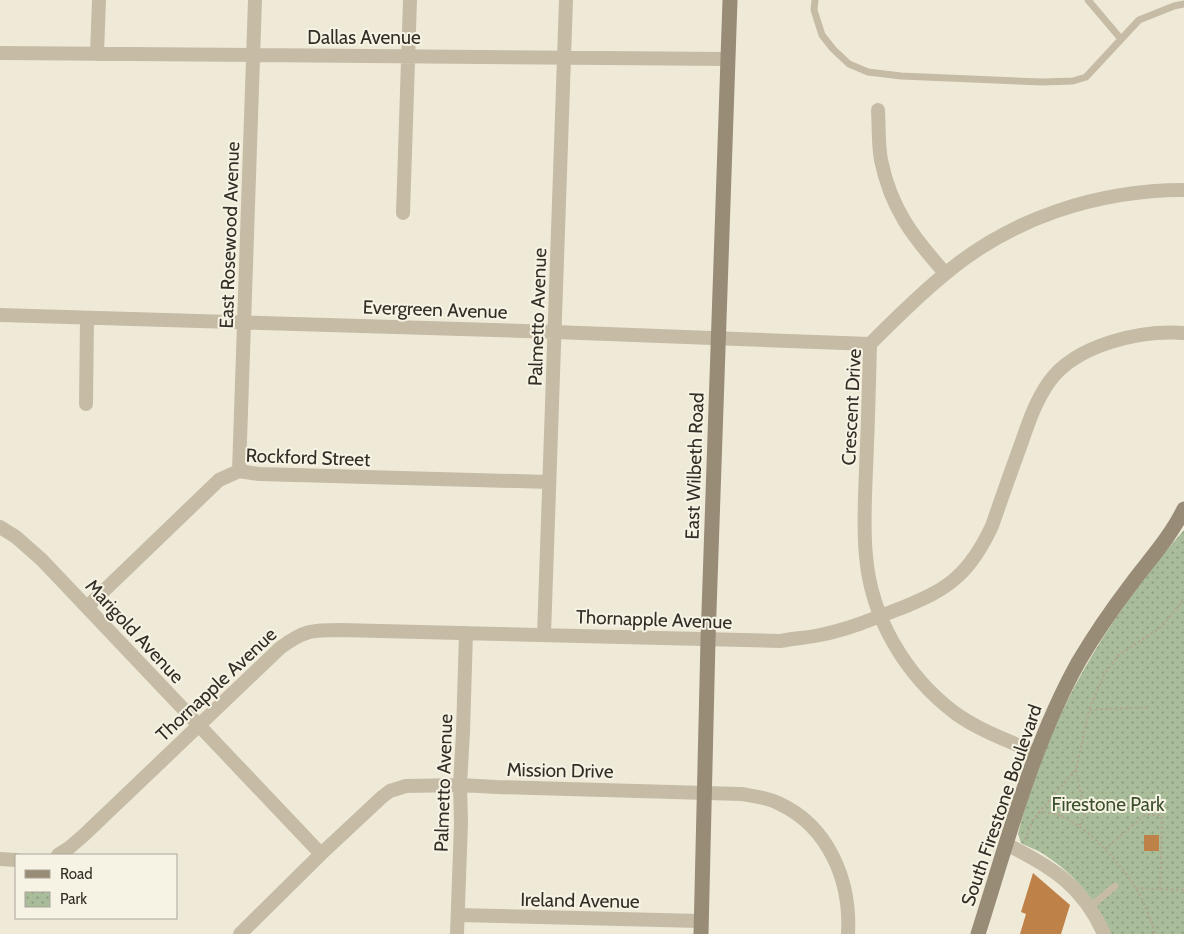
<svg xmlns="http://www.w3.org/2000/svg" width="1184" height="934" font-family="Cabin,sans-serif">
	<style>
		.park { fill: url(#park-dots) }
		.building { fill: #be8147 }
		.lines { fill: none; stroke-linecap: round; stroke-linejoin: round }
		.path { stroke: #b2a790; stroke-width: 2; stroke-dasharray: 2.5 2.5; stroke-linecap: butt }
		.lane { stroke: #c6bca5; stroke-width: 7 }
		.street { stroke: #c6bca5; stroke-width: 14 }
		.secondary { stroke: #998c77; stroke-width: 15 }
		.labels { text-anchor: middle; stroke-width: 4; stroke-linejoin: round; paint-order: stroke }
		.street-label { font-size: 19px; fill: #332d26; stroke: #f7f3e4 }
		.park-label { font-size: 19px; fill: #3a4f2b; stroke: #f7f3e4 }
	</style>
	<defs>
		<pattern id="park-dots" width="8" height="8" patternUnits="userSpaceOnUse" patternTransform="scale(1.25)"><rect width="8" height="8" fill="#a9bd9a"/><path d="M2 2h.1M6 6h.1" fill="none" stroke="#8a9a7d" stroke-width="1.8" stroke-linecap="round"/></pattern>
	</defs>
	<rect width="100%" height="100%" fill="#efead8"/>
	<path class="park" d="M1184,530V934H1111C1094,899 1078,877 1045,855C1038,850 1028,847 1021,843L1018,834C1047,718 1106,619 1184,530Z"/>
	<path class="building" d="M1144,835H1159V851H1144Z
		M1033,873L1070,905L1061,934H1020L1026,914L1021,912Z"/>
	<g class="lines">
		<path class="path" d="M1090,710L1150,707
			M1076,770L1085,814L1079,827
			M1051,798L1058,812L1063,817
			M1038,813C1071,807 1114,856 1131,881C1142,897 1150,916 1155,934
			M1025,840L1032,822L1038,813L1076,770L1089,710L1104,675L1119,655L1161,627L1180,604L1184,597
			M1105,849L1145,815H1162
			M1136,888L1184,890
			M1160,889L1162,812"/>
		<path class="lane" d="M815,0L814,10L822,35L833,49L849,64L868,72L901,76L1042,82L1073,81L1086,77L1139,20L1174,6L1184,4
			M1088,0L1121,39
			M1090,907L1115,886"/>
		<path class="street" d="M0,53L728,59
			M97,54L99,0
			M878,110C879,126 878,144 881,160C891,209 913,237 945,273
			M403,213L410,0
			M0,315L555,332L870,344
			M86,404L87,318
			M239,471L255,0
			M0,527L16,537L42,560L321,854
			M87,607L219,480L239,471L259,474L549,482
			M544,635L566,0
			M1037,753C1009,741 980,731 955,713C906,676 871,618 866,556C863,527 865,498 866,469C868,427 869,385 870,344C894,320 919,295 945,274C1011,218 1098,190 1184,190
			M1006,844C1052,867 1083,886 1104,934
			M58,855L69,848L84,835L280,648C304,630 312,630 341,630L781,641C794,638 807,638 820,635C849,629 876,618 904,607C923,599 942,591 957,577C973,563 983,545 992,526C1001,500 1010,474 1020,447C1028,424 1035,402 1049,382C1076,344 1141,330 1184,333
			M0,859L16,860
			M458,915L701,921
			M240,934L321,854L382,797L390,791L406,786L460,785L497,787L741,794C754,796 766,797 778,803C829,826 851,881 848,934
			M457,934L461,823L460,785L463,732L466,633"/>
		<path class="secondary" d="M701,934L708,640L730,0
			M978,934C1007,843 1032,745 1079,661C1095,634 1113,608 1132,583C1150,559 1171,536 1184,509"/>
	</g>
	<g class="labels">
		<g class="street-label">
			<text x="364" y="44">Dallas Avenue</text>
			<text transform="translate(229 235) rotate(-88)" y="7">East Rosewood Avenue</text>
			<text transform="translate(435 309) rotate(2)" y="7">Evergreen Avenue</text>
			<text transform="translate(537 317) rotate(-88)" y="7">Palmetto Avenue</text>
			<text transform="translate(851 407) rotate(-87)" y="7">Crescent Drive</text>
			<text transform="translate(308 457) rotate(2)" y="7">Rockford Street</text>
			<text transform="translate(694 466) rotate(-88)" y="7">East Wilbeth Road</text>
			<text transform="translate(654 619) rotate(2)" y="7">Thornapple Avenue</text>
			<text transform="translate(135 631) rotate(47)" y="7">Marigold Avenue</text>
			<text transform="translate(216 684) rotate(-43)" y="7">Thornapple Avenue</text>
			<text transform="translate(560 770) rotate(1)" y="7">Mission Drive</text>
			<text transform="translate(443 783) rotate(-88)" y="7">Palmetto Avenue</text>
			<text transform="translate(1001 805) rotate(-71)" y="7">South Firestone Boulevard</text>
			<text transform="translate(580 900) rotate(1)" y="7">Ireland Avenue</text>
		</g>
		<g class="park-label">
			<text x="1108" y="811">Firestone Park</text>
		</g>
	</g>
	<rect x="15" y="854" width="162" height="65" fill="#f7f3e4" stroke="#a9a498"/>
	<rect x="25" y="870" width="25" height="8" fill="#998c77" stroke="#a9a498"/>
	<text x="60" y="879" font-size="15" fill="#332d26">Road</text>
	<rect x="25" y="892" width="25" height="15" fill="url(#park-dots)" stroke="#a9a498"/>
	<text x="60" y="904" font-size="15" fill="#332d26">Park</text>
</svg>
